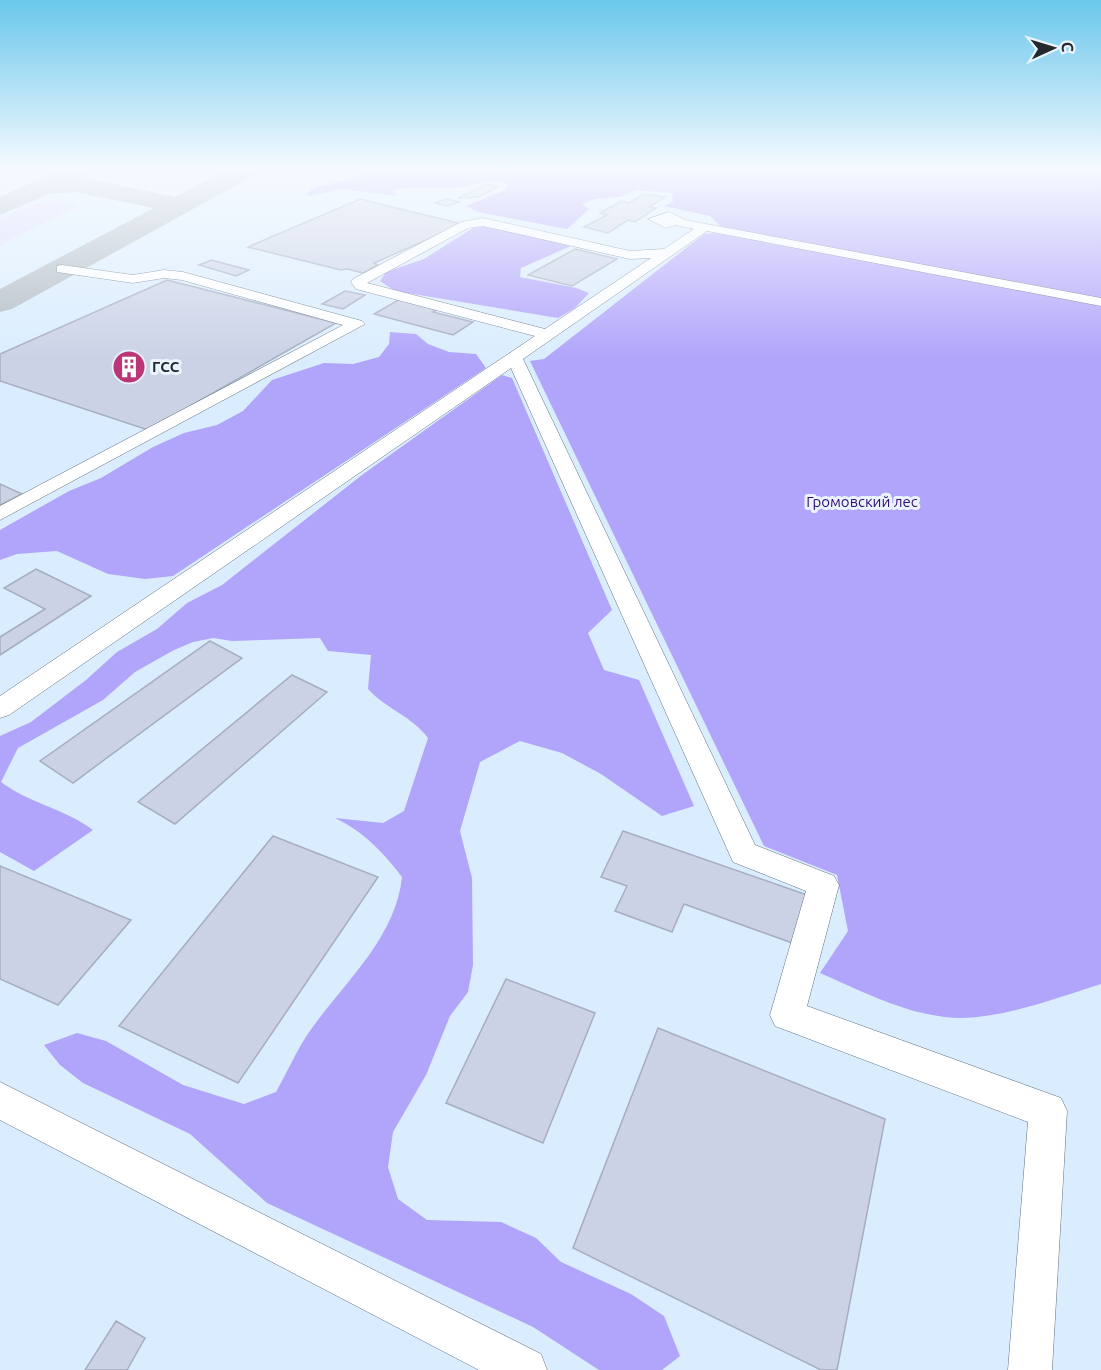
<svg xmlns="http://www.w3.org/2000/svg" width="1101" height="1370" font-family="Ubuntu,sans-serif">
	<style>
		.built { fill: #daedfe }
		.green { fill: #ddd9fd }
		.forest { fill: #b1a4fb }
		.lines { fill: none; stroke-linecap: round; stroke-linejoin: round }
		.taxiway { fill: #b2bbc4; fill-rule: evenodd }
		.building { fill: #cbd2e6; stroke: #a6adc1; stroke-width: 1.5 }
		.minor-casing { stroke: #627180; stroke-width: 1 }
		.minor { fill: #fff; fill-rule: evenodd }
		.labels { text-anchor: middle; stroke-width: 6; stroke-linejoin: round; paint-order: stroke }
		.far-poi-label { font-size: 15px; font-weight: bold; fill: #23292f; stroke: #eaf4fe; text-anchor: start }
		.far-park-label { font-size: 15px; fill: #330d73; stroke: #eaf4fe }
	</style>
	<rect width="100%" height="100%" fill="#eaf4fe"/>
	<path class="built" d="M0,167H1101V1370H0Z"/>
	<path class="green" d="M108,167H165L143,178L102,170Z
		M60,200L77,206L0,245V218L32,204Z"/>
	<path class="forest" d="M385,167L398,171L406,167H1101V299L720,226L710,216L664,206L673,202L672,193L636,190L621,197L595,199L582,204L589,209L567,229L478,212L466,206L505,190L508,184C493,176 478,184 462,187C438,190 415,185 392,190L397,196L343,189L307,196L310,189L360,176L366,170Z
		M489,225L571,246L521,268L520,277L576,288L589,293L575,308L558,318L395,291L380,281L386,272L424,259L473,228Z
		M714,233L1101,304V984C1056,998 992,1023 945,1017C901,1012 859,990 820,973L848,931L837,875L764,846L530,361L544,359L704,234Z
		M390,332L416,334L428,344L449,352L476,354L486,368L173,576L145,579L108,574L57,551L17,554L0,560V530L69,491L101,478L153,447L184,433L217,425L243,411L272,380L324,363L353,364L379,357L389,344Z
		M502,375L512,378L612,610L588,633L604,670L639,680L694,806L662,816L601,774L562,753L520,741L480,762L460,831L472,878L473,965L468,992L450,1016L426,1075L393,1132L388,1167L398,1199L427,1220L501,1222L536,1238L561,1262L631,1294L664,1316L680,1356L662,1370H599L533,1327L267,1203L190,1134L83,1083L60,1065L44,1045L77,1033L106,1041L183,1085L244,1104L276,1092C288,1071 298,1047 312,1028C345,982 396,937 402,877C383,852 364,832 335,818L383,823L404,811L428,738C412,716 386,709 368,689L371,655L328,651L320,638L232,641L213,638L193,642L174,650L135,672L103,700L18,748L1,782C29,803 65,809 93,830L34,871L0,852V736L31,722L86,680L117,652L157,629L187,603L222,585L362,475Z"/>
	<g class="lines">
		<path class="taxiway" d="M67,167H89L91,171L84,178L175,197L232,167H263L260,172L12,309L0,312V289L154,208L75,192L49,194L0,215V197Z"/>
	</g>
	<path class="building" d="M486,184L498,187L478,197L458,198Z
		M644,194L665,197L649,207L656,208L635,222L628,220L608,233L584,227L607,215L600,213L621,201L629,203Z
		M360,199L462,224L374,263L378,265L363,273L347,269L341,270L248,247Z
		M446,199L459,202L448,206L435,203Z
		M575,249L617,259L572,286L528,275Z
		M211,260L249,270L236,276L199,265Z
		M167,280L336,323L148,430L0,381V354Z
		M345,291L365,295L343,309L322,304Z
		M400,299L438,309L433,312L473,322L453,335L374,314Z
		M0,484L22,494L0,505Z
		M36,569L91,596L0,655V637L45,609L4,588Z
		M210,641L242,658L73,783L40,761Z
		M292,675L327,692L175,824L138,802Z
		M623,831L810,896L795,944L684,904L672,932L615,911L627,886L601,877Z
		M273,836L378,877L238,1083L119,1026Z
		M0,866L131,920L58,1005L0,979Z
		M506,979L595,1013L543,1143L446,1103Z
		M658,1028L885,1119L837,1370H821L573,1248Z
		M116,1321L145,1338L127,1370H85Z"/>
	<g class="lines">
		<defs>
			<path id="minor" d="M669,212L685,220L1101,298V306L707,231L523,359L755,845L834,876L839,885L807,1006L1061,1098L1067,1111L1052,1370H1008L1028,1122L775,1026L770,1015L806,891L733,862L511,368L9,715L0,718V696L535,336L356,289L351,282L353,279L461,222L483,218L630,251L664,249L694,229L675,225L666,228L648,219ZM483,226L630,259L651,258L545,329L367,283L468,228Z
				M62,265L133,275L164,270L183,272L362,321L365,324L0,520V506L343,325L182,280L164,278L133,283L57,272V266Z
				M0,1082L541,1354L547,1370H479L0,1120Z"/>
		</defs>
		<use href="#minor" class="minor-casing"/>
		<use href="#minor" class="minor"/>
	</g>
	<linearGradient id="sky" x2="0" y2="1"><stop stop-color="#6ac7eb"/><stop offset="0.47" stop-color="#f6faff"/><stop offset="1" stop-color="#f6faff" stop-opacity="0"/></linearGradient>
	<rect width="1101" height="359" fill="url(#sky)"/>
	<defs>
		<symbol id="building-disc" viewBox="-11 -11 22 22"><circle r="9.5" fill="#bc3677" stroke="#eaf4fe"/><path d="M-4-6H4V6H1V3H-1V6H-4ZM-2.5-4.3h1.7v1.8h-1.7ZM.8-4.3h1.7v1.8H.8ZM-2.5-1h1.7V.8h-1.7ZM.8-1h1.7V.8H.8Z" fill="#fff"/></symbol>
	</defs>
	<g fill-rule="evenodd">
		<use href="#building-disc" x="110" y="348" width="38" height="38"/>
	</g>
	<g class="labels">
		<g class="far-poi-label">
			<text x="152" y="372">ГСС</text>
		</g>
		<g class="far-park-label">
			<text x="862" y="507">Громовский лес</text>
		</g>
	</g>
	<g transform="translate(1053 48) rotate(86)" stroke="#eaf4fe" stroke-width="4.5" paint-order="stroke">
	<path d="M0-4.5L10 22L0 15L-10 22Z" fill="#23292f"/>
	<text y="-9" font-size="16" font-weight="bold" text-anchor="middle" fill="#23292f">С</text>
	</g>
</svg>
